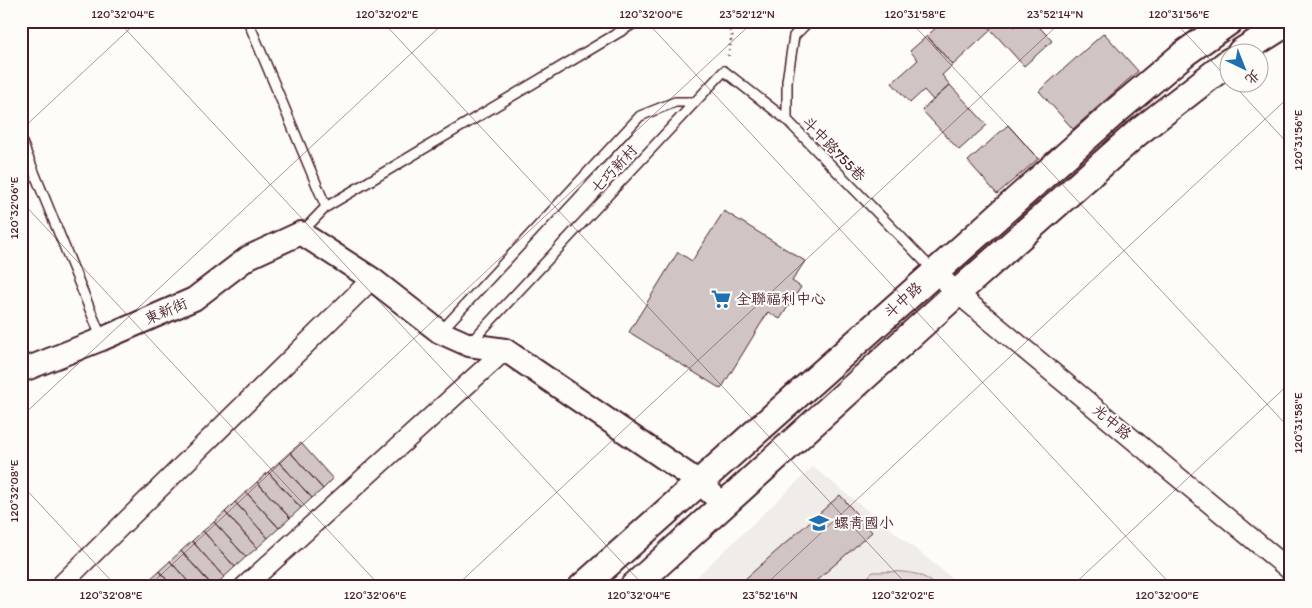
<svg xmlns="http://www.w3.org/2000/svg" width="1312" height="608" font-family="Itim,'LXGW WenKai TC',sans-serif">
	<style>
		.built { fill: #f0ece8 }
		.green { fill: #e3dcda; stroke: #967e82 }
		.building { fill: #d0c5c4; stroke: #4a1f2b }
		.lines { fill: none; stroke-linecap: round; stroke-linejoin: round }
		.service-casing { stroke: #4a1f2b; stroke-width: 12 }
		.minor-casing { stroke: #4a1f2b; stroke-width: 22 }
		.tertiary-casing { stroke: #4a1f2b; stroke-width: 26 }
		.secondary-casing { stroke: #4a1f2b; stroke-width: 30 }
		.path { stroke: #4a1f2b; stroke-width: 3; stroke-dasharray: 1 4; stroke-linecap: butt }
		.service { stroke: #fdfcf7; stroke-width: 9 }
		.minor { stroke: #fdfcf7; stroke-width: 19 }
		.tertiary { stroke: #fdfcf7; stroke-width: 22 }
		.secondary { stroke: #fdfcf7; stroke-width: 26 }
		.ticks { fill: none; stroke: #4a1f2b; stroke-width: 1; stroke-opacity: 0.45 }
		.labels { text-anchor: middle; stroke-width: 4; stroke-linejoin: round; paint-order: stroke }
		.street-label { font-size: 15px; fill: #4a1f2b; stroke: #fdfcf7 }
		.poi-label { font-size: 15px; fill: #4a1f2b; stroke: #fdfcf7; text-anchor: start }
		.neatline { fill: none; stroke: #4a1f2b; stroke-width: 2 }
		.ticks-label { font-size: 12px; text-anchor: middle; fill: #4a1f2b }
	</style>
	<rect width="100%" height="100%" fill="#fdfcf7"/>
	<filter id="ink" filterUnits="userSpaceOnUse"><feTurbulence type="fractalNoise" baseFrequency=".02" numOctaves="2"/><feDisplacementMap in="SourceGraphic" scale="10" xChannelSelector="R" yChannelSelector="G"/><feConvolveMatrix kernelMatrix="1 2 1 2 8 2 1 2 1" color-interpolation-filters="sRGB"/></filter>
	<g filter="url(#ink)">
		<path class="built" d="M813,467L963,587H686Z"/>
		<path class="green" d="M873,572C896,572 919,568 937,587H857Z"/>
		<path class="building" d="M943,21H983L991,30L953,65L927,36Z
			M983,21H1010L1015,27L1021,21H1034L1052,41L1024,66Z
			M1104,33L1138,71L1073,129L1039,91Z
			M927,36L953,65L942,75L950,85L933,100L924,90L910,103L892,83L918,60L910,51Z
			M950,85L987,125L959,150L922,110Z
			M1008,125L1038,159L997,194L968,161Z
			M724,211L805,261L792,281L801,287L780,319L768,312L721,389L629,332L678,252L692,261Z
			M301,443L333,479L323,489L290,452Z
			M290,452L323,489L312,498L279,462Z
			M279,462L312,498L301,508L268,472Z
			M268,472L301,508L290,518L257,482Z
			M257,482L290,518L279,528L246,492Z
			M246,492L279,528L268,538L235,502Z
			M840,495L872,532L809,587H736Z
			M235,502L268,538L257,548L225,512Z
			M225,512L257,548L246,557L214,522Z
			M214,522L246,557L235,567L203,531Z
			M203,531L235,567L224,577L192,541Z
			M192,541L224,577L214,587L181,551Z
			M181,551L213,587H193L170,561Z
			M170,561L193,587H173L159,571Z
			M159,571L173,587H154L148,581Z"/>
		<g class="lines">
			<defs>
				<path id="service" d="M248,21L326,207
					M809,21L794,36L787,81V120L933,270
					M21,140L102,339
					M301,233L326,207L638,21
					M441,331L640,116L675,102H694
					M470,343L724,71L787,120"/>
				<path id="minor" d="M935,271L957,293L1291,571
					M59,587L372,279
					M244,587L505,350"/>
				<path id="tertiary" d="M21,371L102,339L194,299L249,257L301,233L372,279L440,332L469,345L505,350L699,482L724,505"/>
				<path id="secondary" d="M1241,52L1290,21
					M582,587L1116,111L1185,53L1230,21
					M633,587L957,293L1136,134L1230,61"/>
			</defs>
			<use href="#service" class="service-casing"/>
			<use href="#minor" class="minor-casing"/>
			<use href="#tertiary" class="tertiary-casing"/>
			<use href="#secondary" class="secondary-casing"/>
			<path class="path" d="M727,21L732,36L728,57"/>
			<use href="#service" class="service"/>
			<use href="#minor" class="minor"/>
			<use href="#tertiary" class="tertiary"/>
			<use href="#secondary" class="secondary"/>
		</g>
	</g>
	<path class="ticks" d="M118,21L645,587M382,21L909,587M646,21L1173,587M910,21L1291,430M1174,21L1230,81M1231,82L1291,147M21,130L138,21M21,201L381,587M21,417L446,21M21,484L117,587M148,587L754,21M455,587L1062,21M763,587L1291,95M1071,587L1291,382"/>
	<defs>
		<symbol id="supermarket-bare" viewBox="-9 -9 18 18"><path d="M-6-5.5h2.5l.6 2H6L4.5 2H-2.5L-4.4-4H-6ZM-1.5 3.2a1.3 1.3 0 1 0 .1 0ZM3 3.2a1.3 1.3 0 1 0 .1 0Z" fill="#1f6fb2" stroke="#fdfcf7" stroke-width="2.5" paint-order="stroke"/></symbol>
		<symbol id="school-bare" viewBox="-9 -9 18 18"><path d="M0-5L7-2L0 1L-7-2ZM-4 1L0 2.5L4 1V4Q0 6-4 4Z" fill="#1f6fb2" stroke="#fdfcf7" stroke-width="2.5" paint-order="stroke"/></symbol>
	</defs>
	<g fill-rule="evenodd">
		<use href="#supermarket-bare" x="707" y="285" width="28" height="28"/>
		<use href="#school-bare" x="805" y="509" width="28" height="28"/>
	</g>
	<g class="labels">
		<g class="street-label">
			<text transform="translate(834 149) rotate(46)" y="5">斗中路755巷</text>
			<text transform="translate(614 169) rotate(-47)" y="5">七巧新村</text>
			<text transform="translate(903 300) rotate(-42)" y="5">斗中路</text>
			<text transform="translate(166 311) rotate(-23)" y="5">東新街</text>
			<text transform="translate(1112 422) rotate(40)" y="5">光中路</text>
		</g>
		<g class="poi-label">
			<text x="736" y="304">全聯福利中心</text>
			<text x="834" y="528">螺青國小</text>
		</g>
	</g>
	<rect width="1312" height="608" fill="none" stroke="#fdfcf7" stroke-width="55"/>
	<g transform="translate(1244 68) rotate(137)"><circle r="24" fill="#fdfcf7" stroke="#b5a4a5"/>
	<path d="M0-4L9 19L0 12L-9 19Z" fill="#1f6fb2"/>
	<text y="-8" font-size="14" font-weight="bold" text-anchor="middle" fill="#4a1f2b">北</text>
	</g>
	<rect x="28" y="28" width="1256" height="552" class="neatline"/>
	<g class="ticks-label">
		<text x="123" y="18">120°32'04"E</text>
		<text x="387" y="18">120°32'02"E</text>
		<text x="651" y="18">120°32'00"E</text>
		<text x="747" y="18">23°52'12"N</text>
		<text x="915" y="18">120°31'58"E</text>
		<text x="1055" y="18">23°52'14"N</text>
		<text x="1179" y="18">120°31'56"E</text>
		<text transform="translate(1298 140) rotate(-90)" y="4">120°31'56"E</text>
		<text transform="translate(14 208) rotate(-90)" y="4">120°32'06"E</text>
		<text transform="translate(1298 423) rotate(-90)" y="4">120°31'58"E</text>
		<text transform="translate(14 491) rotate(-90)" y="4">120°32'08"E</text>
		<text x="111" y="599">120°32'08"E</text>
		<text x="375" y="599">120°32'06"E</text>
		<text x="639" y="599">120°32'04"E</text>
		<text x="770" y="599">23°52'16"N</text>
		<text x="903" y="599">120°32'02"E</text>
		<text x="1167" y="599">120°32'00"E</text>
	</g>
</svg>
